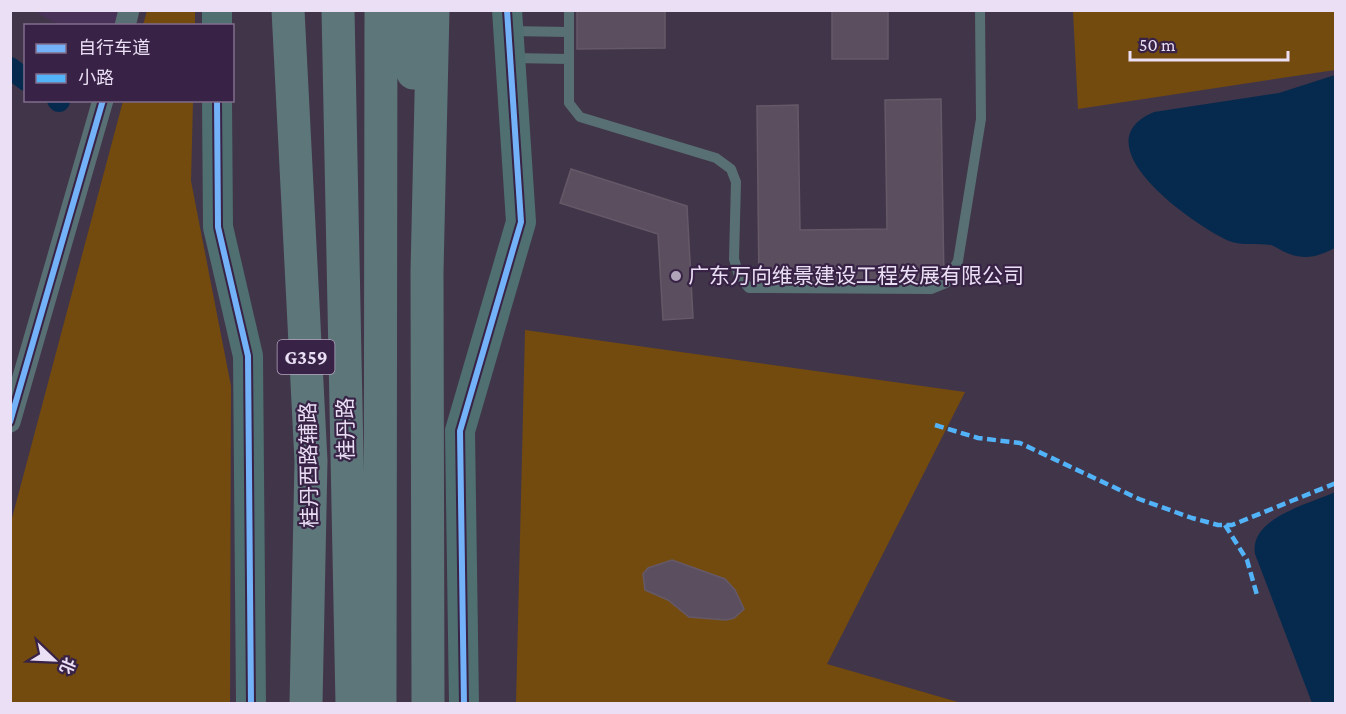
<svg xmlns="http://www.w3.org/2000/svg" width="1346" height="714" font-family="'Crimson Pro','Noto Sans SC',serif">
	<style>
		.built { fill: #483258 }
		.green { fill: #744b0f }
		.water { fill: #062a4e }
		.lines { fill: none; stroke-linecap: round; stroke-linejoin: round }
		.canal { stroke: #062a4e; stroke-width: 22 }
		.building { fill: #5b4f5f; stroke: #655968; stroke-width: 1.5 }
		.lane { stroke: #587073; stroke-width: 10 }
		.street { stroke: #587073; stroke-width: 21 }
		.secondary { stroke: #4f6f70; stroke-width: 30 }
		.highway { stroke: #5c767a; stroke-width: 33 }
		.quiet { stroke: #52b3f8; stroke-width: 4.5; stroke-dasharray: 9 4.5; stroke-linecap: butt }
		.cycleway-casing { stroke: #382346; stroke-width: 10 }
		.cycleway { stroke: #73b2f8; stroke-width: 6 }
		.poi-dot { fill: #b0a4b9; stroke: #382346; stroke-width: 2 }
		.labels { text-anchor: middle; stroke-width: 4.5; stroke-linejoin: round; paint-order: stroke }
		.shield { fill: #382346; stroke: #b5a7c0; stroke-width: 1.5 }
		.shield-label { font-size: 20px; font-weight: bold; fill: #ebdff5 }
		.poi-label { font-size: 21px; fill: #ebdff5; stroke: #382346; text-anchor: start }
		.street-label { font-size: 21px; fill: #ebdff5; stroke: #382346 }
	</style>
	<rect width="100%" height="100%" fill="#413549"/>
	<path class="built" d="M34,11H126L120,26L59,25Z"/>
	<path class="green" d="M147,11H195V25H143Z
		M1073,11H1335V70L1078,109Z
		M123,101H193L191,181L231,386L230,703H11V522Z
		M525,330L965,392L827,664L961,703L516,704Z"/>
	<path class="water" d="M1335,75V248C1319,256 1306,261 1287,253C1282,251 1276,247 1271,245C1257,243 1242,246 1229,241C1193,225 1078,144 1154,112L1279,93Z
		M1335,492V703H1312L1255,554C1249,518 1309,504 1335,492Z"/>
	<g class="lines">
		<path class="canal" d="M10,68L26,80
			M58,100L59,101"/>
	</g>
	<path class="building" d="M577,10H665V48L577,49Z
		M832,10H888V59H832Z
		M941,99L944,281L759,284L757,106L798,105L800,230L887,229L885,100Z
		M571,169L687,206L693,318L663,320L658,234L560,203Z
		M672,560L725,579L735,590L744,609L734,618L726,620L689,617L668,600L645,590L643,574L648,568Z"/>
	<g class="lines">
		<path class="lane" d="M569,10V103L580,117L716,158L731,169L736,182L734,259L739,276L749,288L931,289L946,283L958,261L981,119L980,10
			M509,31L569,32
			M512,58L569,59"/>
		<path class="street" d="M125,26L129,10
			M10,422L103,100"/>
		<path class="secondary" d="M217,10V26
			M217,100L218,227L248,356L251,704
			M464,704L460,431L521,222L507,10"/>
		<path class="highway" d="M288,10L311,461L306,704
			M338,10L352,704
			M408,10L413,73
			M380,704L381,10
			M428,704L427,272L433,10"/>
		<path class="quiet" d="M935,425L978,438L1020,443L1139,499L1192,518L1218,525H1232L1336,483
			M1225,525L1247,560L1257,595"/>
		<defs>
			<path id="cycleway" d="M217,100L218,227L248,356L251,704
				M10,422L103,100
				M464,704L460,431L521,222L507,10"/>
		</defs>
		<use href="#cycleway" class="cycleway-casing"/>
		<use href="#cycleway" class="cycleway"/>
	</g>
	<circle class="poi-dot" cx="676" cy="276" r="6"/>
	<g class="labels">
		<rect class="shield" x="277.5" y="340" width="57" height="34" rx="4.5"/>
		<g class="shield-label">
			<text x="306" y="364">G359</text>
		</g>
		<g class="poi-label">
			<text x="688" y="283">广东万向维景建设工程发展有限公司</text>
		</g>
		<g class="street-label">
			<text transform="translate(346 429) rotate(-91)" y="7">桂丹路</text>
			<text transform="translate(309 465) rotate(-91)" y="7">桂丹西路辅路</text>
		</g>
	</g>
	<rect width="1346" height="714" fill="none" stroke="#ebdff5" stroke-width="24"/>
	<rect x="24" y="24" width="210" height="78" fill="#382346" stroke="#806e8c" stroke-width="1.5"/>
	<rect x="36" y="44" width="30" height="9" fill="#73b2f8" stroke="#806e8c" stroke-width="1.5"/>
	<text x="78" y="54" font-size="18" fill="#ebdff5">自行车道</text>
	<rect x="36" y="74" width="30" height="9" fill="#52b3f8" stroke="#806e8c" stroke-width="1.5"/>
	<text x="78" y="84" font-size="18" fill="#ebdff5">小路</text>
	<g transform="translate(54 660) rotate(113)" stroke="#382346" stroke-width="4.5" paint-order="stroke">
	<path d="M0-4.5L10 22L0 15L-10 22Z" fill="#ebdff5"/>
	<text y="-9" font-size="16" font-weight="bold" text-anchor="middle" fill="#ebdff5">北</text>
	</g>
	<path d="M1130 51v9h158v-9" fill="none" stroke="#ebdff5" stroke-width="3"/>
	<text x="1139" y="51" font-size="18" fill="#ebdff5" stroke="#382346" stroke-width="4.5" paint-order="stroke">50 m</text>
</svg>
